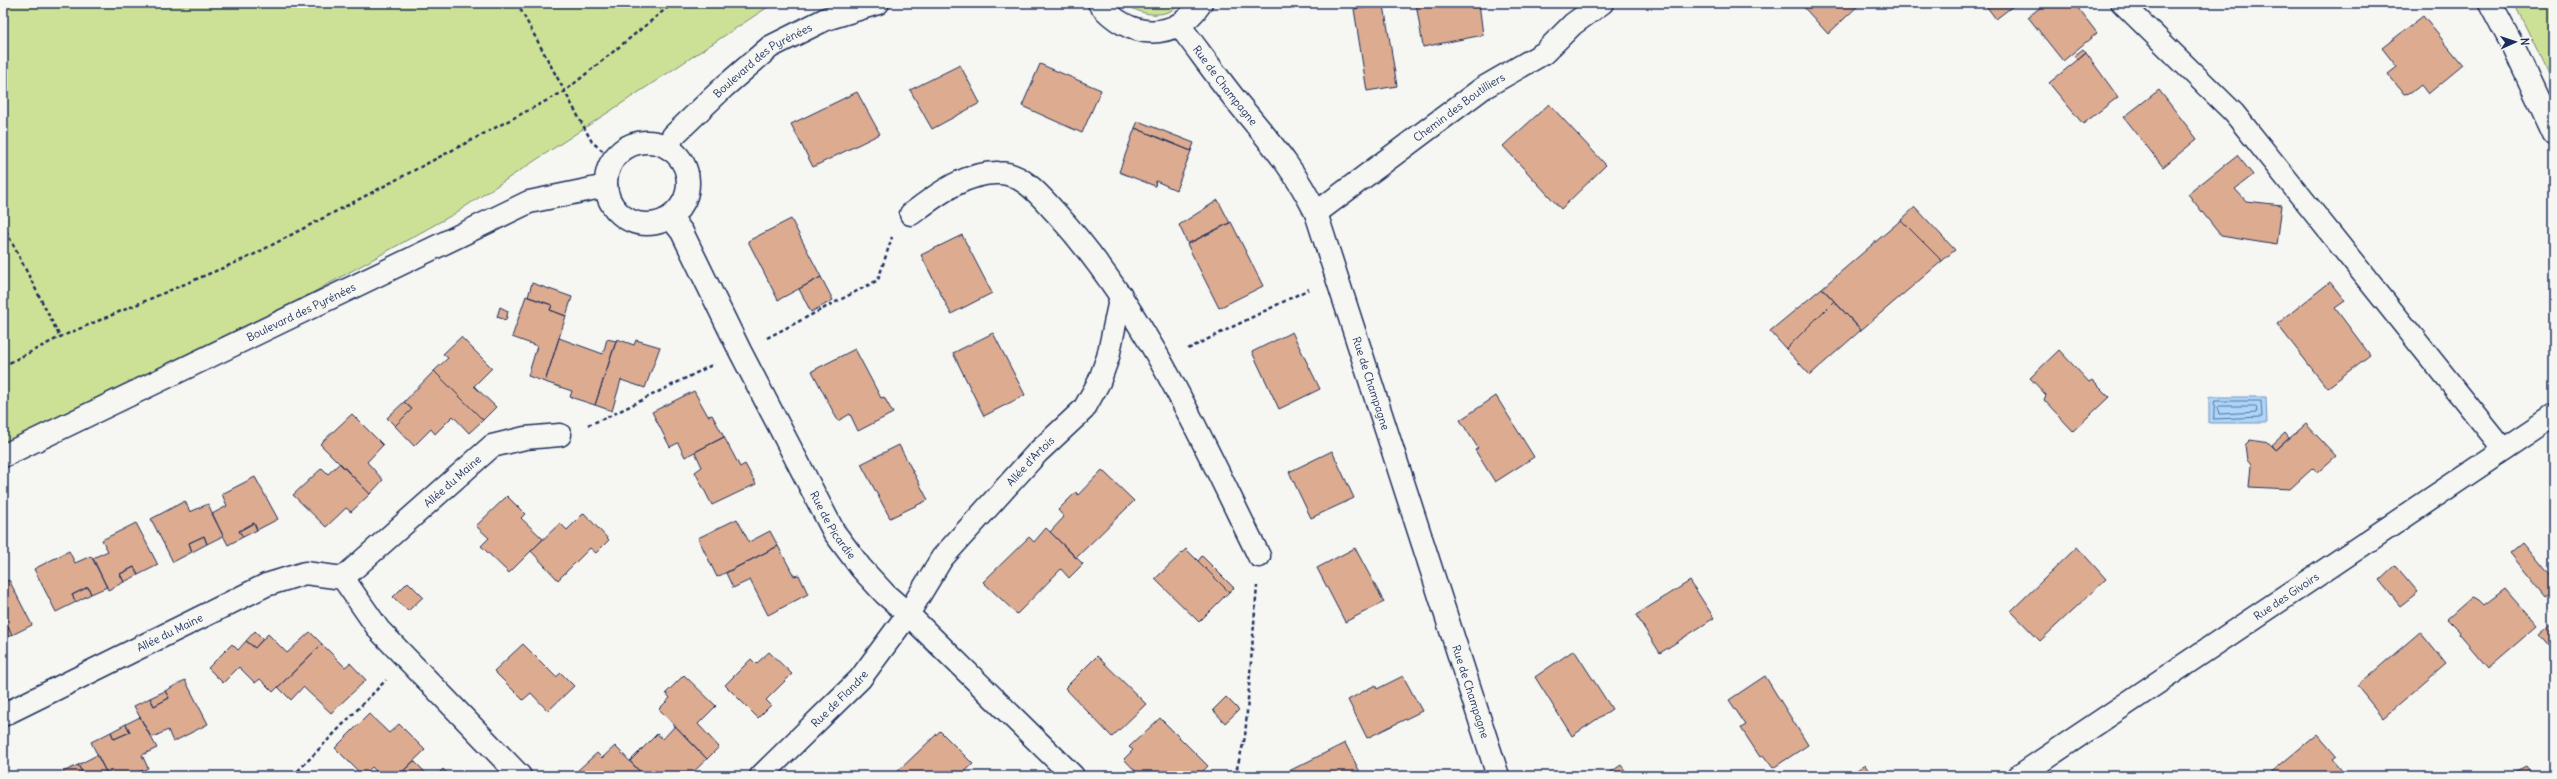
<svg xmlns="http://www.w3.org/2000/svg" width="2557" height="779" font-family="Delius,sans-serif">
	<style>
		.green { fill: #cde196; stroke: #74887a }
		.water { fill: #aed6f9; stroke: #7393bb }
		.lines { fill: none; stroke-linecap: round; stroke-linejoin: round }
		.shore { stroke: #56729c; stroke-width: 1 }
		.building { fill: #ddab90; stroke: #1b2f5e }
		.service-casing { stroke: #1b2f5e; stroke-width: 24 }
		.minor-casing { stroke: #1b2f5e; stroke-width: 25 }
		.path { stroke: #1b2f5e; stroke-width: 2.5; stroke-dasharray: 4 3; stroke-linecap: butt }
		.service { stroke: #f6f6f2; stroke-width: 21 }
		.minor { stroke: #f6f6f2; stroke-width: 22 }
		.labels { text-anchor: middle; stroke-width: 3.5; stroke-linejoin: round; paint-order: stroke }
		.street-label { font-size: 11px; fill: #1b2f5e; stroke: #f6f6f2 }
	</style>
	<rect width="100%" height="100%" fill="#f6f6f2"/>
	<filter id="ink" filterUnits="userSpaceOnUse"><feTurbulence type="fractalNoise" baseFrequency=".025" numOctaves="2"/><feDisplacementMap in="SourceGraphic" scale="8" xChannelSelector="R" yChannelSelector="G"/><feConvolveMatrix kernelMatrix="1 2 1 2 8 2 1 2 1" color-interpolation-filters="sRGB"/></filter>
	<g filter="url(#ink)">
		<path class="green" d="M3,3H774L454,214L3,465Z
			M1124,3H1183C1164,19 1144,17 1124,3Z
			M2514,3H2554V84Z"/>
		<path class="water" d="M2209,397H2266L2267,423H2209Z"/>
		<g class="lines">
			<path class="shore" d="M2215,401H2261L2262,417L2214,419Z
				M2220,406H2256L2257,412L2220,414L2218,408Z"/>
		</g>
		<path class="building" d="M1416,3H1479L1483,35L1423,47Z
			M1800,3H1861L1828,34Z
			M1984,3H2017L1996,19Z
			M2046,3H2074L2097,33L2063,61L2028,17Z
			M1384,5L1397,86L1367,91L1354,9Z
			M2423,16L2463,65L2428,94L2421,85L2411,93L2404,94L2388,74L2397,67L2382,48Z
			M2083,49L2086,53L2078,60L2074,56Z
			M2086,53L2118,97L2083,124L2049,83Z
			M1040,64L1101,90L1082,133L1022,106Z
			M960,65L980,103L932,129L910,90Z
			M2159,90L2197,139L2163,167L2124,117Z
			M857,92L880,134L813,167L791,124Z
			M1549,104L1606,165L1561,209L1503,146Z
			M1138,121L1194,143L1191,151L1135,128Z
			M1135,128L1191,151L1176,190L1156,181L1155,186L1119,172Z
			M2237,155L2253,175L2235,189L2246,201L2282,205L2277,245L2221,236L2188,194Z
			M1218,200L1230,223L1188,244L1179,225Z
			M1915,207L1955,250L1942,261L1901,220Z
			M791,219L821,277L778,300L748,241Z
			M1901,220L1942,261L1861,330L1822,288Z
			M1231,222L1263,286L1219,308L1187,244Z
			M962,235L992,293L951,314L921,255Z
			M821,277L833,300L811,312L799,289Z
			M2330,282L2345,301L2335,308L2370,355L2327,388L2277,324Z
			M532,283L572,297L566,316L550,310L552,305L528,297Z
			M1822,288L1834,301L1786,349L1770,331Z
			M526,296L552,305L550,310L566,316L545,382L528,376L537,346L512,337Z
			M1834,301L1861,330L1810,375L1786,349Z
			M500,307L508,311L506,320L497,317Z
			M1292,332L1320,389L1279,409L1252,352Z
			M993,333L1025,395L984,416L953,353Z
			M461,337L492,368L474,386L496,407L483,420L434,371L448,358L443,354Z
			M559,338L603,354L607,339L616,341L595,405L570,397L572,391L545,382Z
			M617,339L634,345L636,340L660,347L645,388L621,380L612,411L595,405Z
			M855,349L881,398L884,397L893,413L858,431L850,414L838,421L812,371Z
			M2059,350L2089,382L2092,380L2109,397L2073,431L2044,400L2046,395L2030,378Z
			M434,371L483,420L469,433L453,416L435,434L431,429L414,446L395,426L412,409L404,402Z
			M694,391L708,416L712,415L724,437L685,457L678,443L670,447L652,412Z
			M1496,396L1534,457L1495,482L1475,450L1478,448L1460,420Z
			M404,402L412,409L395,426L387,418Z
			M352,414L383,445L367,462L383,480L370,494L320,444Z
			M2306,424L2336,456L2318,472L2313,468L2290,489L2249,487L2251,465L2247,460L2245,445L2250,440L2269,443L2276,450Z
			M2285,433L2289,438L2276,450L2272,445Z
			M724,437L740,467L745,464L756,484L712,505L695,472L702,467L695,452Z
			M899,445L928,500L890,518L861,464Z
			M1332,451L1354,498L1311,518L1289,472Z
			M340,463L370,494L351,512L346,508L326,527L293,495L322,468L328,474Z
			M1102,470L1134,501L1076,558L1050,532L1064,517L1058,510L1076,492L1078,495Z
			M255,477L278,519L257,530L254,523L239,531L243,537L228,545L212,514L227,506L222,494Z
			M507,496L525,514L521,518L543,539L509,573L481,546L489,538L476,526Z
			M185,501L190,512L208,504L223,536L207,544L204,536L189,543L192,552L173,562L151,519Z
			M584,513L609,540L596,553L590,548L558,580L531,551L560,523L567,530Z
			M737,519L749,542L770,531L778,546L717,577L698,538Z
			M136,523L158,565L138,575L134,567L120,574L124,582L108,590L93,558L108,551L102,540Z
			M254,523L257,530L243,537L239,531Z
			M1046,528L1083,564L1069,578L1061,569L1017,614L983,582L1029,537L1034,542Z
			M204,536L207,544L192,552L189,543Z
			M2523,542L2554,580V591L2546,597L2510,553Z
			M778,546L794,576L799,575L808,594L768,615L750,580L733,588L726,573Z
			M2077,547L2106,579L2040,641L2011,611Z
			M1355,548L1384,602L1345,622L1317,568Z
			M1186,549L1229,592L1199,622L1155,579Z
			M69,551L75,563L91,556L107,587L91,594L88,587L72,595L76,602L56,612L34,569Z
			M1202,556L1234,588L1229,592L1198,561Z
			M2395,565L2418,592L2400,606L2379,580Z
			M134,567L138,575L124,582L120,574Z
			M9,580L32,625L12,635L8,627L3,630V583Z
			M1690,581L1714,618L1660,653L1636,615Z
			M408,582L423,597L408,611L393,597Z
			M88,587L91,594L76,602L72,595Z
			M2505,589L2537,626L2488,668L2459,634L2460,632L2447,619L2472,597L2479,600L2484,605Z
			M2554,621V645L2551,648L2539,634Z
			M8,627L12,635L3,639V630Z
			M255,631L263,639L255,648L246,641Z
			M310,632L322,644L273,692L260,679L255,683L239,667L223,683L208,668L232,644L238,650L246,641L255,648L268,634L287,653Z
			M2420,632L2446,664L2383,718L2357,686Z
			M322,644L345,667L350,663L366,680L331,713L303,687L291,700L278,687Z
			M523,644L556,677L561,673L574,686L548,711L531,693L523,700L494,671Z
			M1574,650L1612,709L1572,736L1535,677Z
			M769,652L792,674L766,700L771,705L758,718L725,685L751,659L756,664Z
			M1097,656L1146,704L1112,737L1065,688Z
			M684,675L716,706L698,724L719,747L707,759L659,709L670,698L666,693Z
			M1403,676L1422,711L1367,738L1348,700L1375,685L1377,689Z
			M1765,676L1808,745L1773,768L1763,755L1760,757L1741,728L1746,725L1729,700Z
			M185,680L208,724L173,742L168,730L151,738L134,706L150,698L154,706L169,698L165,691Z
			M165,691L169,698L154,706L150,698Z
			M1226,697L1239,710L1225,723L1213,710Z
			M369,714L389,733L399,724L425,750L398,776H381L372,767L363,776L335,748Z
			M140,717L157,748L142,755L148,768L131,776H108L91,742L111,732L114,739L130,732L126,724Z
			M1160,718L1208,766L1198,776H1157L1153,772L1150,776H1140L1124,759L1133,750L1129,747Z
			M126,724L130,732L114,739L111,732Z
			M675,726L707,759L689,776H644L630,761L657,734L663,739Z
			M940,731L973,764L960,776H893Z
			M2317,734L2336,756L2332,759L2343,772L2338,776L2268,775Z
			M1345,743L1362,776H1279Z
			M615,746L644,776H582L577,771L597,753L602,758Z
			M97,755L108,776H74L82,772L78,765Z
			M414,761L429,776H398Z
			M78,765L82,772L74,776H65L63,772Z
			M1621,765L1629,776H1605Z
			M1865,765L1872,776H1847Z
			M2526,767L2533,776H2508Z
			M443,769L450,776H436Z"/>
		<g class="lines">
			<defs>
				<path id="service" d="M2122,3L2234,113L2504,450"/>
				<g id="minor">
					<path d="M1099,3C1128,39 1174,43 1201,3"/>
					<path d="M2490,3L2515,50L2554,134"/>
					<path id="s1" d="M1179,25C1199,51 1218,78 1238,103C1270,142 1294,168 1316,213L1498,776"/>
					<circle cx="647" cy="183" r="41"/>
					<path id="s2" d="M668,148L673,136L724,87L770,47L826,19L878,3"/>
					<path id="s3" d="M1316,213L1483,88L1544,53L1573,24L1602,3"/>
					<path d="M911,214C937,195 965,172 999,173C1023,173 1042,198 1057,214C1147,313 1200,437 1259,556"/>
					<path id="s4" d="M670,217L682,232L740,351L834,532L861,568L885,594L908,614L1073,776"/>
					<path id="s5" d="M3,456L529,202L606,186"/>
					<path id="s6" d="M343,578L492,446L525,438L560,435"/>
					<path id="s7" d="M3,715L266,585L305,573L343,578L379,630L520,776"/>
					<path id="s8" d="M761,776L860,679L908,614L942,558L1037,453L1084,409L1099,382L1108,357L1121,295"/>
					<path id="s9" d="M2019,776L2554,416"/>
				</g>
			</defs>
			<use href="#service" class="service-casing"/>
			<use href="#minor" class="minor-casing"/>
			<path class="path" d="M517,3L592,142L609,156
				M3,225L60,337
				M767,338L878,280L892,237
				M1188,349L1309,289
				M3,366L60,337L251,256L565,91L673,3
				M588,425L610,416L714,364
				M293,776L386,680
				M1020,776V769
				M1235,776L1245,737L1257,586"/>
			<use href="#service" class="service"/>
			<use href="#minor" class="minor"/>
		</g>
	</g>
	<g class="labels">
		<g class="street-label">
			<text dy="4" stroke="none"><textPath href="#s2" startOffset="131">Boulevard des Pyrénées</textPath></text>
			<text dy="4" stroke="none"><textPath href="#s1" startOffset="76">Rue de Champagne</textPath></text>
			<text dy="4" stroke="none"><textPath href="#s3" startOffset="178">Chemin des Boutilliers</textPath></text>
			<text dy="4" stroke="none"><textPath href="#s5" startOffset="331">Boulevard des Pyrénées</textPath></text>
			<text dy="4" stroke="none"><textPath href="#s1" startOffset="412">Rue de Champagne</textPath></text>
			<text dy="4" stroke="none"><textPath href="#s8" startOffset="416">Allée d'Artois</textPath></text>
			<text dy="4" stroke="none"><textPath href="#s6" startOffset="146">Allée du Maine</textPath></text>
			<text dy="4" stroke="none"><textPath href="#s4" startOffset="349">Rue de Picardie</textPath></text>
			<text dy="4" stroke="none"><textPath href="#s9" startOffset="322">Rue des Givoirs</textPath></text>
			<text dy="4" stroke="none"><textPath href="#s7" startOffset="186">Allée du Maine</textPath></text>
			<text dy="4" stroke="none"><textPath href="#s1" startOffset="736">Rue de Champagne</textPath></text>
			<text dy="4" stroke="none"><textPath href="#s8" startOffset="110">Rue de Flandre</textPath></text>
		</g>
	</g>
	<rect width="2557" height="779" fill="none" stroke="#f6f6f2" stroke-width="16"/>
	<rect x="8" y="8" width="2541" height="763" fill="none" stroke="#1b2f5e" stroke-width="1.5" filter="url(#ink)"/>
	<g transform="translate(2515 42) rotate(87)" stroke="#f6f6f2" stroke-width="3" paint-order="stroke">
	<path d="M0-3L7 15L0 10L-7 15Z" fill="#1b2f5e"/>
	<text y="-6" font-size="11" font-weight="bold" text-anchor="middle" fill="#1b2f5e">N</text>
	</g>
</svg>
